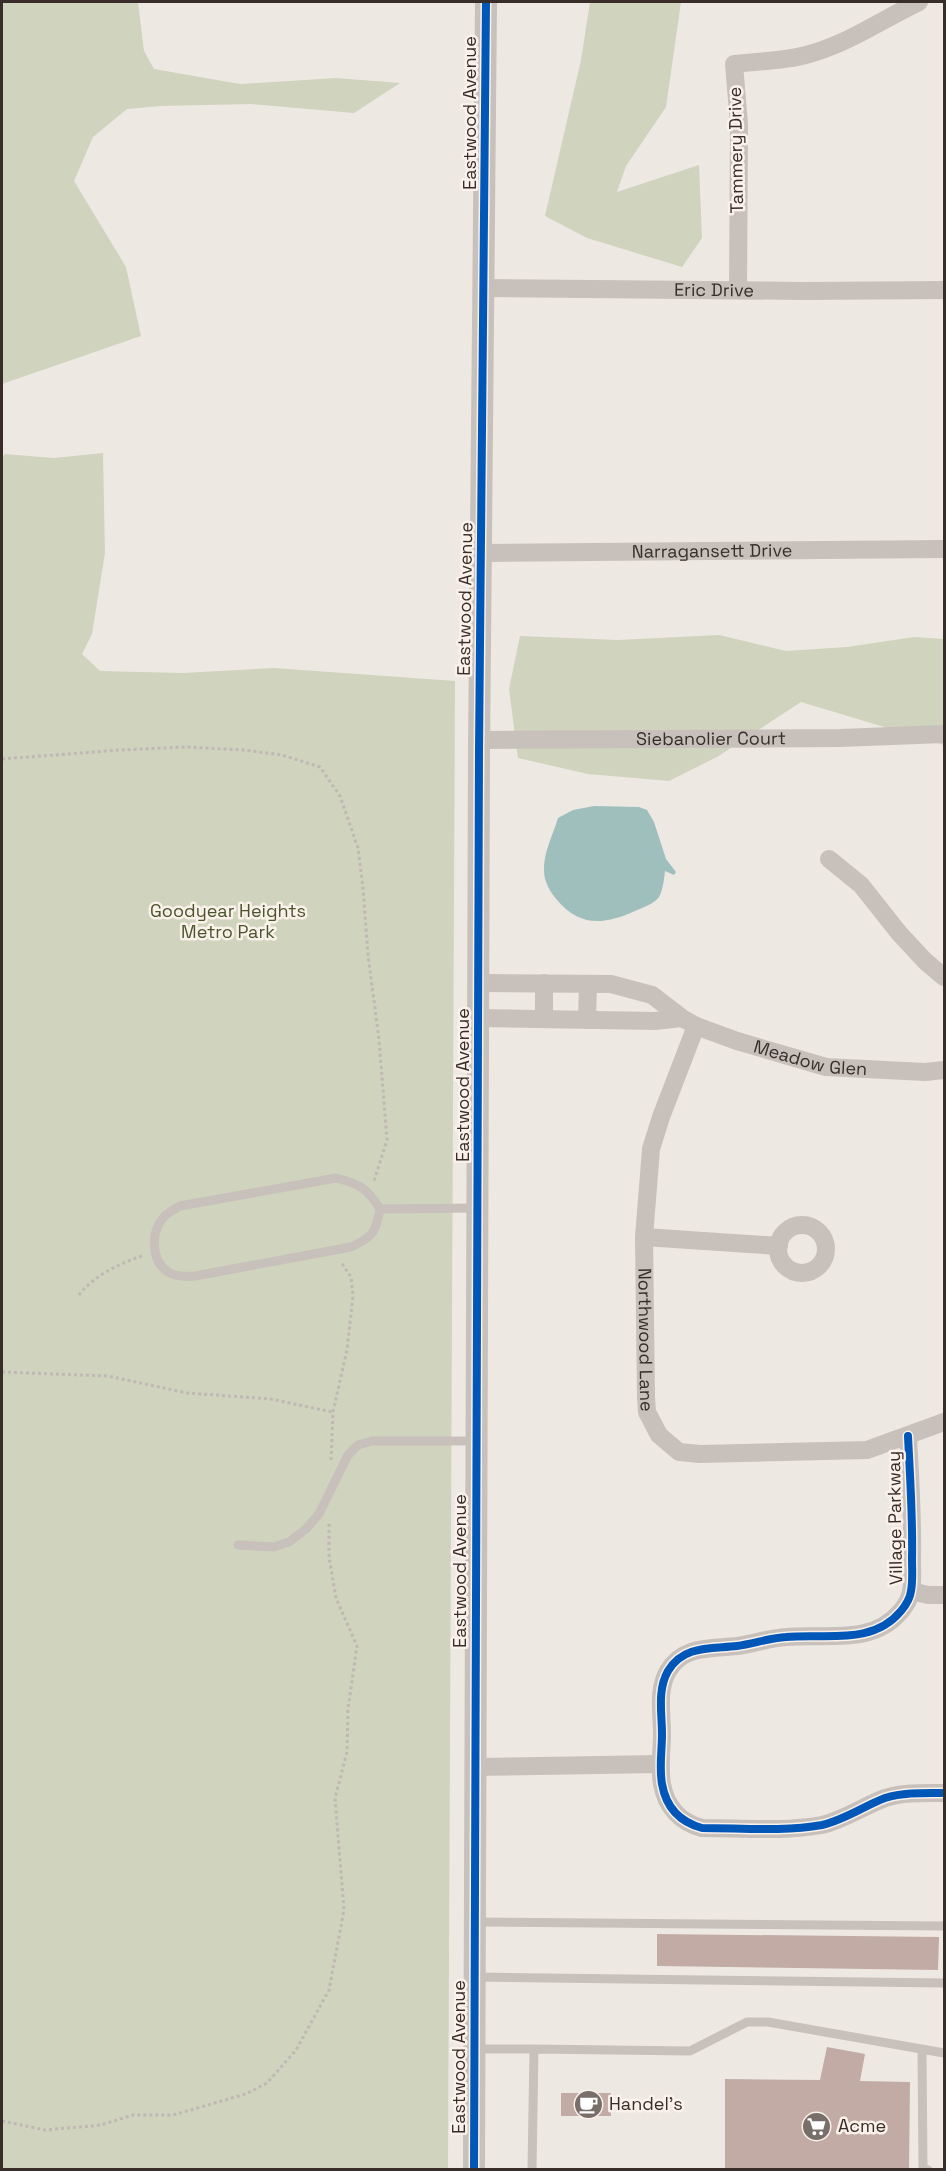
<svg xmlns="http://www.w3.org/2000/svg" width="946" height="2171" font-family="'Space Grotesk',sans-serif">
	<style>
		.green { fill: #d0d3bd }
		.water { fill: #9fbfbd }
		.building { fill: #c1aba4 }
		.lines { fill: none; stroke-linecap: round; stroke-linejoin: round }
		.path { stroke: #bfb8b4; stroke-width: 3; stroke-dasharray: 3 3; stroke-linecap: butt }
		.service { stroke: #c7c0bb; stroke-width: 9 }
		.minor { stroke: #c7c0bb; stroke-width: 18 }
		.tertiary { stroke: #c7c0bb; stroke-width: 22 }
		.cycleway-casing { stroke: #faf1ea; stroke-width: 11 }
		.cycleway { stroke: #0057b8; stroke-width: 8 }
		.labels { text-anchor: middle; stroke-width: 5; stroke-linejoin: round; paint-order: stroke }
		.street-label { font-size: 18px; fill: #382d29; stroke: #faf1ea }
		.park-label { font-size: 18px; fill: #4a552e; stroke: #faf1ea }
		.poi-label { font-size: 18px; fill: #382d29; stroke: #faf1ea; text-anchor: start }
	</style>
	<rect width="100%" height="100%" fill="#eee8e2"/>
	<path class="green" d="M2,2H138L144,51L154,69L240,84L336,78L400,83L354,113L251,104L161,106L127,109L93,137L74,181L126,267L141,336L2,384Z
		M590,2H681L666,107L626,166L617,192L699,165L702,238L682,267L587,238L545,216L581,60Z
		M103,453L105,553L92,634L82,654L100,671L183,673L274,668L455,681L448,2169H2V457L5,454L54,458Z
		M719,635L786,651L847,647L914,637L944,639V745L801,702L717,757L669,781L588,774L518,758L509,689L520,636L618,640Z"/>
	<path class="water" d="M594,806L639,807L647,810L654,822L666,859L676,872L674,875L665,871C664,879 663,890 659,897C654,904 642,908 635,911C604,925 580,927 557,900C550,892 544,881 544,871C543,853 553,835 558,818L573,810Z"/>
	<path class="building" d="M657,1934L939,1937L938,1970L657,1966Z
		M827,2047L865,2054L860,2081L910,2082L909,2169H725V2079L820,2080Z
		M561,2093H611V2116H561Z"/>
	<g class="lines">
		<path class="path" d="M2,759L120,750L186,747L244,750L282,755L320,767L340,796L358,848L363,888L368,955L379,1039L387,1140L374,1181
			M79,1295C93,1276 120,1263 142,1256
			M2,1372L108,1376L187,1393L271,1399L332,1412
			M331,1460L333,1412L347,1350L353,1296L351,1277L341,1262
			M2,2121L45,2130L101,2125L133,2115H173L246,2094L267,2083L296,2050L329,1990L344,1910L335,1798L347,1752L348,1709L357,1646L336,1598L329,1557V1523"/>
		<path class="service" d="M380,1209C376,1232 373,1237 351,1247L195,1276C185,1277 176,1277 168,1272C150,1260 151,1231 164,1217C168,1212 175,1209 180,1206L336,1178C360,1184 367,1188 380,1209L478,1208
			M238,1545L274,1547L289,1542L306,1529L319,1514L348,1455L358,1445L372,1441H476
			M476,1922L944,1926
			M474,1977L944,1983
			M474,2049H534L532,2170
			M534,2049L690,2051L747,2022H768L944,2053
			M922,2050L923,2169L928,2170"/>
		<g class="minor">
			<path id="s1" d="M484,288L804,291L944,290"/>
			<path d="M738,290L739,124L734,64C761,61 789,61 816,52C852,41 885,18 919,2"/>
			<path id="s2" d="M481,553L944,549"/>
			<path id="s3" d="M479,740L840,738L944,734"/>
			<path d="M829,859L861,885L899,933L925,961L944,977"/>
			<path id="s4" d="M479,983L611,984L652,995L682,1018L696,1026L737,1041L826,1067L925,1072L944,1070"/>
			<path d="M478,1018L655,1021L682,1018"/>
			<path d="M544,1019V983"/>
			<path d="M587,1020L588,984"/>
			<path id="s5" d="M696,1026L661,1117L651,1149L644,1237L646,1397L647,1412L659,1435L679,1452L700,1454L867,1450L944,1422"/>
			<circle cx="802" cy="1249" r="24"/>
			<path d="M644,1237L779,1246"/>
			<path d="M908,1436C910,1477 913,1518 912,1559C912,1570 913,1581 911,1591C910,1599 906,1605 901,1611C872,1646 826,1633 786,1637C769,1638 753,1644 737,1646C711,1649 683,1645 668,1671C657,1690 662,1714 662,1734C662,1751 659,1767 662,1784C666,1807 680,1822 702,1828C741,1828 783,1832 822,1825C844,1820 864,1806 885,1798C904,1792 925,1793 944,1793"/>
			<path d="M911,1591L928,1595H944"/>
			<path d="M474,1767L660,1764"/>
		</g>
		<path class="tertiary" d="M474,2170L479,751L486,2"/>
		<defs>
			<path id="cycleway" d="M908,1436C910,1477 913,1518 912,1559C912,1570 913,1581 911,1591C910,1599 906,1605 901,1611C872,1646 826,1633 786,1637C769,1638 753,1644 737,1646C711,1649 683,1645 668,1671C657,1690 662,1714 662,1734C662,1751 659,1767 662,1784C666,1807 680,1822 702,1828C741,1828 783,1832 822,1825C844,1820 864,1806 885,1798C904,1792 925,1793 944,1793
				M474,2170L479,751L486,2"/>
		</defs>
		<use href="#cycleway" class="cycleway-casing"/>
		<use href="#cycleway" class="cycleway"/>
	</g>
	<defs>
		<symbol id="cafe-disc" viewBox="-11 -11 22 22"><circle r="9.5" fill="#786e6a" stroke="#faf1ea"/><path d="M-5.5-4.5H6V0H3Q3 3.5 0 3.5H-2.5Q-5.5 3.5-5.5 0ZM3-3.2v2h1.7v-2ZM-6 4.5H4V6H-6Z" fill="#fff"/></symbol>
		<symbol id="supermarket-disc" viewBox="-11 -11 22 22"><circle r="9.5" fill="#786e6a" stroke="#faf1ea"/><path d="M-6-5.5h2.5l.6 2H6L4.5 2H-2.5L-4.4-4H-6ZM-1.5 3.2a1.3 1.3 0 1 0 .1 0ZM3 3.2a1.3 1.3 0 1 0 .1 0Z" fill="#fff"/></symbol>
	</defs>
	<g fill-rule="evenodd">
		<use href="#cafe-disc" x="572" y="2088" width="33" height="33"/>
		<use href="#supermarket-disc" x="800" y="2110" width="33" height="33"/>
	</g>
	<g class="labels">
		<g class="street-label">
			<text transform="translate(470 113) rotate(-90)" y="6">Eastwood Avenue</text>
			<text transform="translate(736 150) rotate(-91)" y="6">Tammery Drive</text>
			<text dy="6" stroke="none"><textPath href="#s1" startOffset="230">Eric Drive</textPath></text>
			<text dy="6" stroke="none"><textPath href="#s2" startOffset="231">Narragansett Drive</textPath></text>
			<text transform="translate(465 599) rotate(-89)" y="6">Eastwood Avenue</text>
			<text dy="6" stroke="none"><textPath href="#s3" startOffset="232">Siebanolier Court</textPath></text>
			<text dy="6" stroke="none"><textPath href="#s4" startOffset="348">Meadow Glen</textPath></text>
			<text transform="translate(463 1085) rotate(-90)" y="6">Eastwood Avenue</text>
			<text dy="6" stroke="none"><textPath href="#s5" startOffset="322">Northwood Lane</textPath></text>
			<text transform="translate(895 1518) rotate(-91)" y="6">Village Parkway</text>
			<text transform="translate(460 1571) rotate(-90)" y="6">Eastwood Avenue</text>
			<text transform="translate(459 2057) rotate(-90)" y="6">Eastwood Avenue</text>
		</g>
		<g class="park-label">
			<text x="228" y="917">Goodyear Heights<tspan x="228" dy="21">Metro Park</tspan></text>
		</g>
		<g class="poi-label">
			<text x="609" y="2110">Handel's</text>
			<text x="838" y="2132">Acme</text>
		</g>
	</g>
	<rect width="946" height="2171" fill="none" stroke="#382d29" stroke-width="6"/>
</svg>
